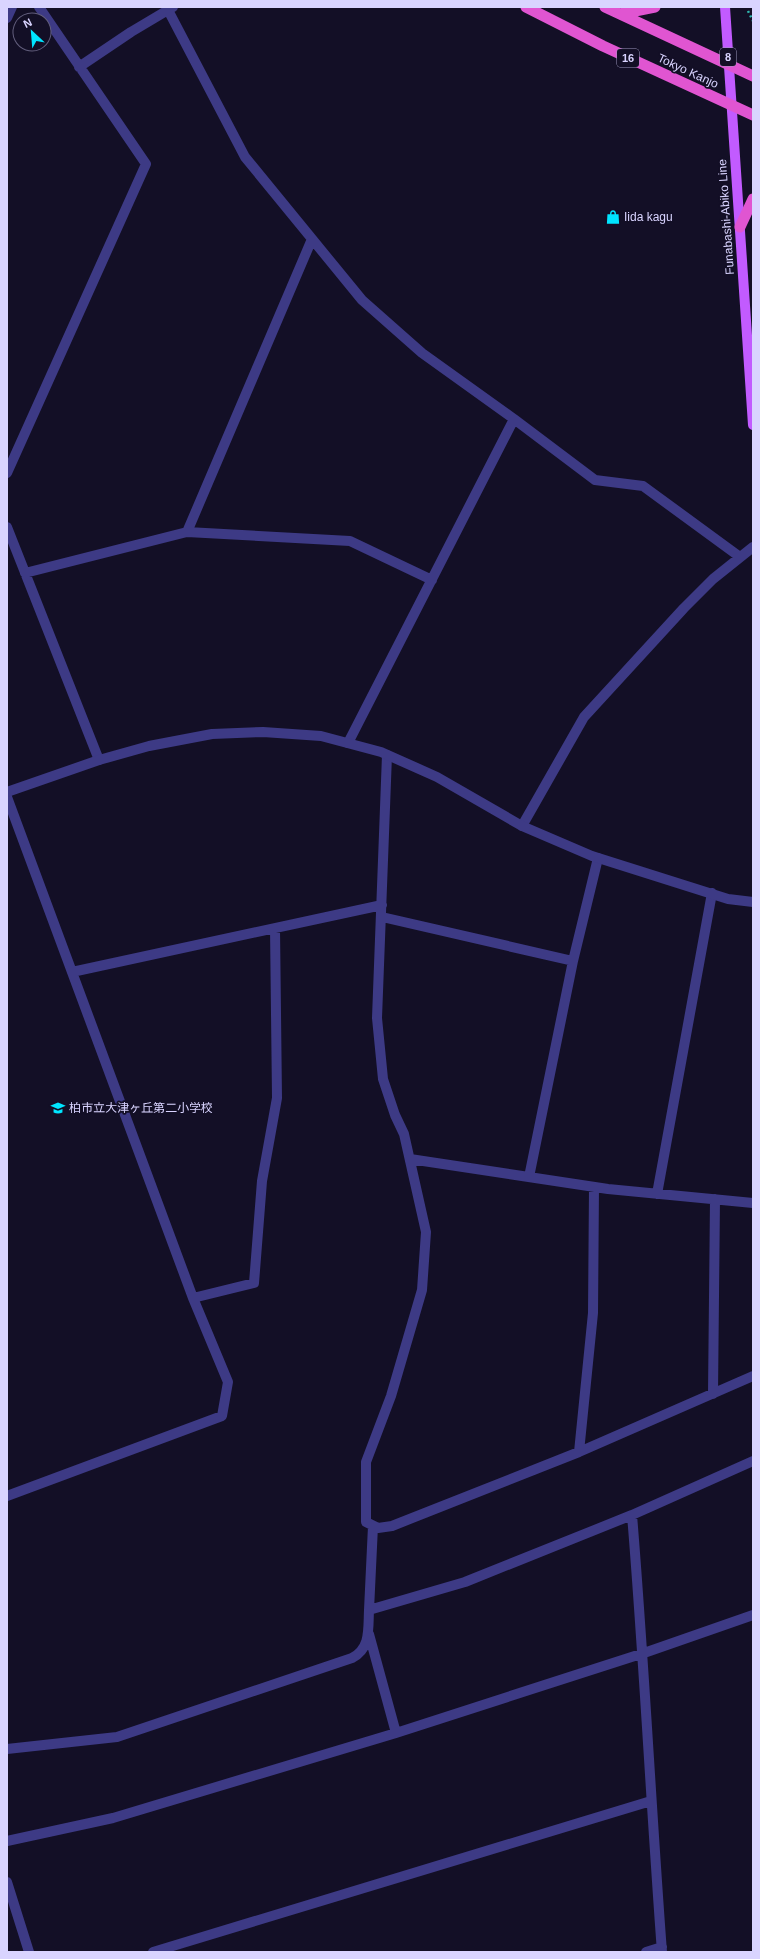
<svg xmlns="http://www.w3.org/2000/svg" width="760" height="1959" font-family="Helvetica,'Noto Sans JP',sans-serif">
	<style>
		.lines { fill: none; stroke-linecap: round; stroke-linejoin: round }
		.path { stroke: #2fb8b0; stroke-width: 2.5; stroke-dasharray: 2 3; stroke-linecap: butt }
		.minor { stroke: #3d3a85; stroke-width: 10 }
		.tertiary { stroke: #3d3a85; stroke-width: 10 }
		.primary { stroke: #c25bff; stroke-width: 10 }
		.trunk { stroke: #e055d1; stroke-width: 11 }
		.labels { text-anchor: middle; stroke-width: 3.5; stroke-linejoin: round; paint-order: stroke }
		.shield { fill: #130f26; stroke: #9e99be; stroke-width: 1 }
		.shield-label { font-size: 11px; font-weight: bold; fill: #d9d4ff }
		.street-label { font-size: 12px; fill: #d9d4ff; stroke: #130f26 }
		.poi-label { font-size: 12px; fill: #d9d4ff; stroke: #130f26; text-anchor: start }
	</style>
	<rect width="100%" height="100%" fill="#130f26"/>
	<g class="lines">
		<path class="path" d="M748,11L753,21"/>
		<path class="minor" d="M168,10L245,157L362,300L422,353L514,419L595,480L643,486L740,557
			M7,18L12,7
			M79,67L131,32L173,7
			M7,473L146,164L39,7
			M7,527L99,760
			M187,532L312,239
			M25,573L187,532L350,541L432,580
			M348,743L514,419
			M387,755L377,1018L383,1079L395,1115L404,1134L426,1232L422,1290L391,1396L366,1462V1522L378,1528L392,1526L579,1452L753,1376
			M7,797L193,1298L254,1283L262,1181L277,1098L275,928
			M522,826L584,717L684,608L713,579L753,547
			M382,917L573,961
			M72,972L382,905
			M410,1159L608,1189L753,1203
			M529,1177L573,961L598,858
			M657,1194L712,893
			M713,1394L715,1199
			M579,1452L593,1313L594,1187
			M7,1496L222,1416L228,1382L193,1298
			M632,1515C644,1660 651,1806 662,1952
			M369,1610L373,1526
			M369,1634L396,1733
			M7,1749L117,1737L352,1658C371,1648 368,1629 369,1610L465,1582L632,1515L753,1461
			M7,1841L113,1818L396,1733L644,1653L753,1615
			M7,1882L29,1952
			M153,1952L651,1801
			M646,1952L662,1947"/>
		<path class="tertiary" d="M7,792L99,760L149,746L212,734L263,732L321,736L381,752L437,777L522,826L592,856L728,899L753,902"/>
		<path class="primary" d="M725,7L753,425"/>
		<path class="trunk" d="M526,7L603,46L753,115
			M605,7L753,76
			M620,14L655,7
			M740,227L753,199"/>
	</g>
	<defs>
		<symbol id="shop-bare" viewBox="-9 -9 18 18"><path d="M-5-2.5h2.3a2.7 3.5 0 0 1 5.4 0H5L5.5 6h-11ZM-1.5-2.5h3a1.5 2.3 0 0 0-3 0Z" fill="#00e5ff" stroke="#130f26" stroke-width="2.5" paint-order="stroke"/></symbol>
		<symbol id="school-bare" viewBox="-9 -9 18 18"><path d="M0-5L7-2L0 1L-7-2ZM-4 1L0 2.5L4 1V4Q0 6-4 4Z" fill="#00e5ff" stroke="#130f26" stroke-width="2.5" paint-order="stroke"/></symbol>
	</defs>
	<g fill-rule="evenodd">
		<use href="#shop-bare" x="603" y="207" width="20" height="20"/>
		<use href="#school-bare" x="48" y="1098" width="20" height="20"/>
	</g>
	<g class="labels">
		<g class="shield">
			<rect x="720" y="48" width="16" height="18" rx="3"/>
			<rect x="617" y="49" width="22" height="18" rx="3"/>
		</g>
		<g class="shield-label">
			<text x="728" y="61">8</text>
			<text x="628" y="62">16</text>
		</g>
		<g class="street-label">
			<text transform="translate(688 71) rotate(25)" y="4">Tokyo Kanjo</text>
			<text transform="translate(726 217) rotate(-94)" y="4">Funabashi-Abiko Line</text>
		</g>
		<g class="poi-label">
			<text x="624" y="221">Iida kagu</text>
			<text x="69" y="1112">柏市立大津ヶ丘第二小学校</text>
		</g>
	</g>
	<rect width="760" height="1959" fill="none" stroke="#d9d4ff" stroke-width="16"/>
	<g transform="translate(32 32) rotate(334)"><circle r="19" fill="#130f26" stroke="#625e7d"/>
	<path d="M0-3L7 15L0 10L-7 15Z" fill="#00e5ff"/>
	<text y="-6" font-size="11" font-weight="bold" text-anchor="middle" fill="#d9d4ff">N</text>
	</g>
</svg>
